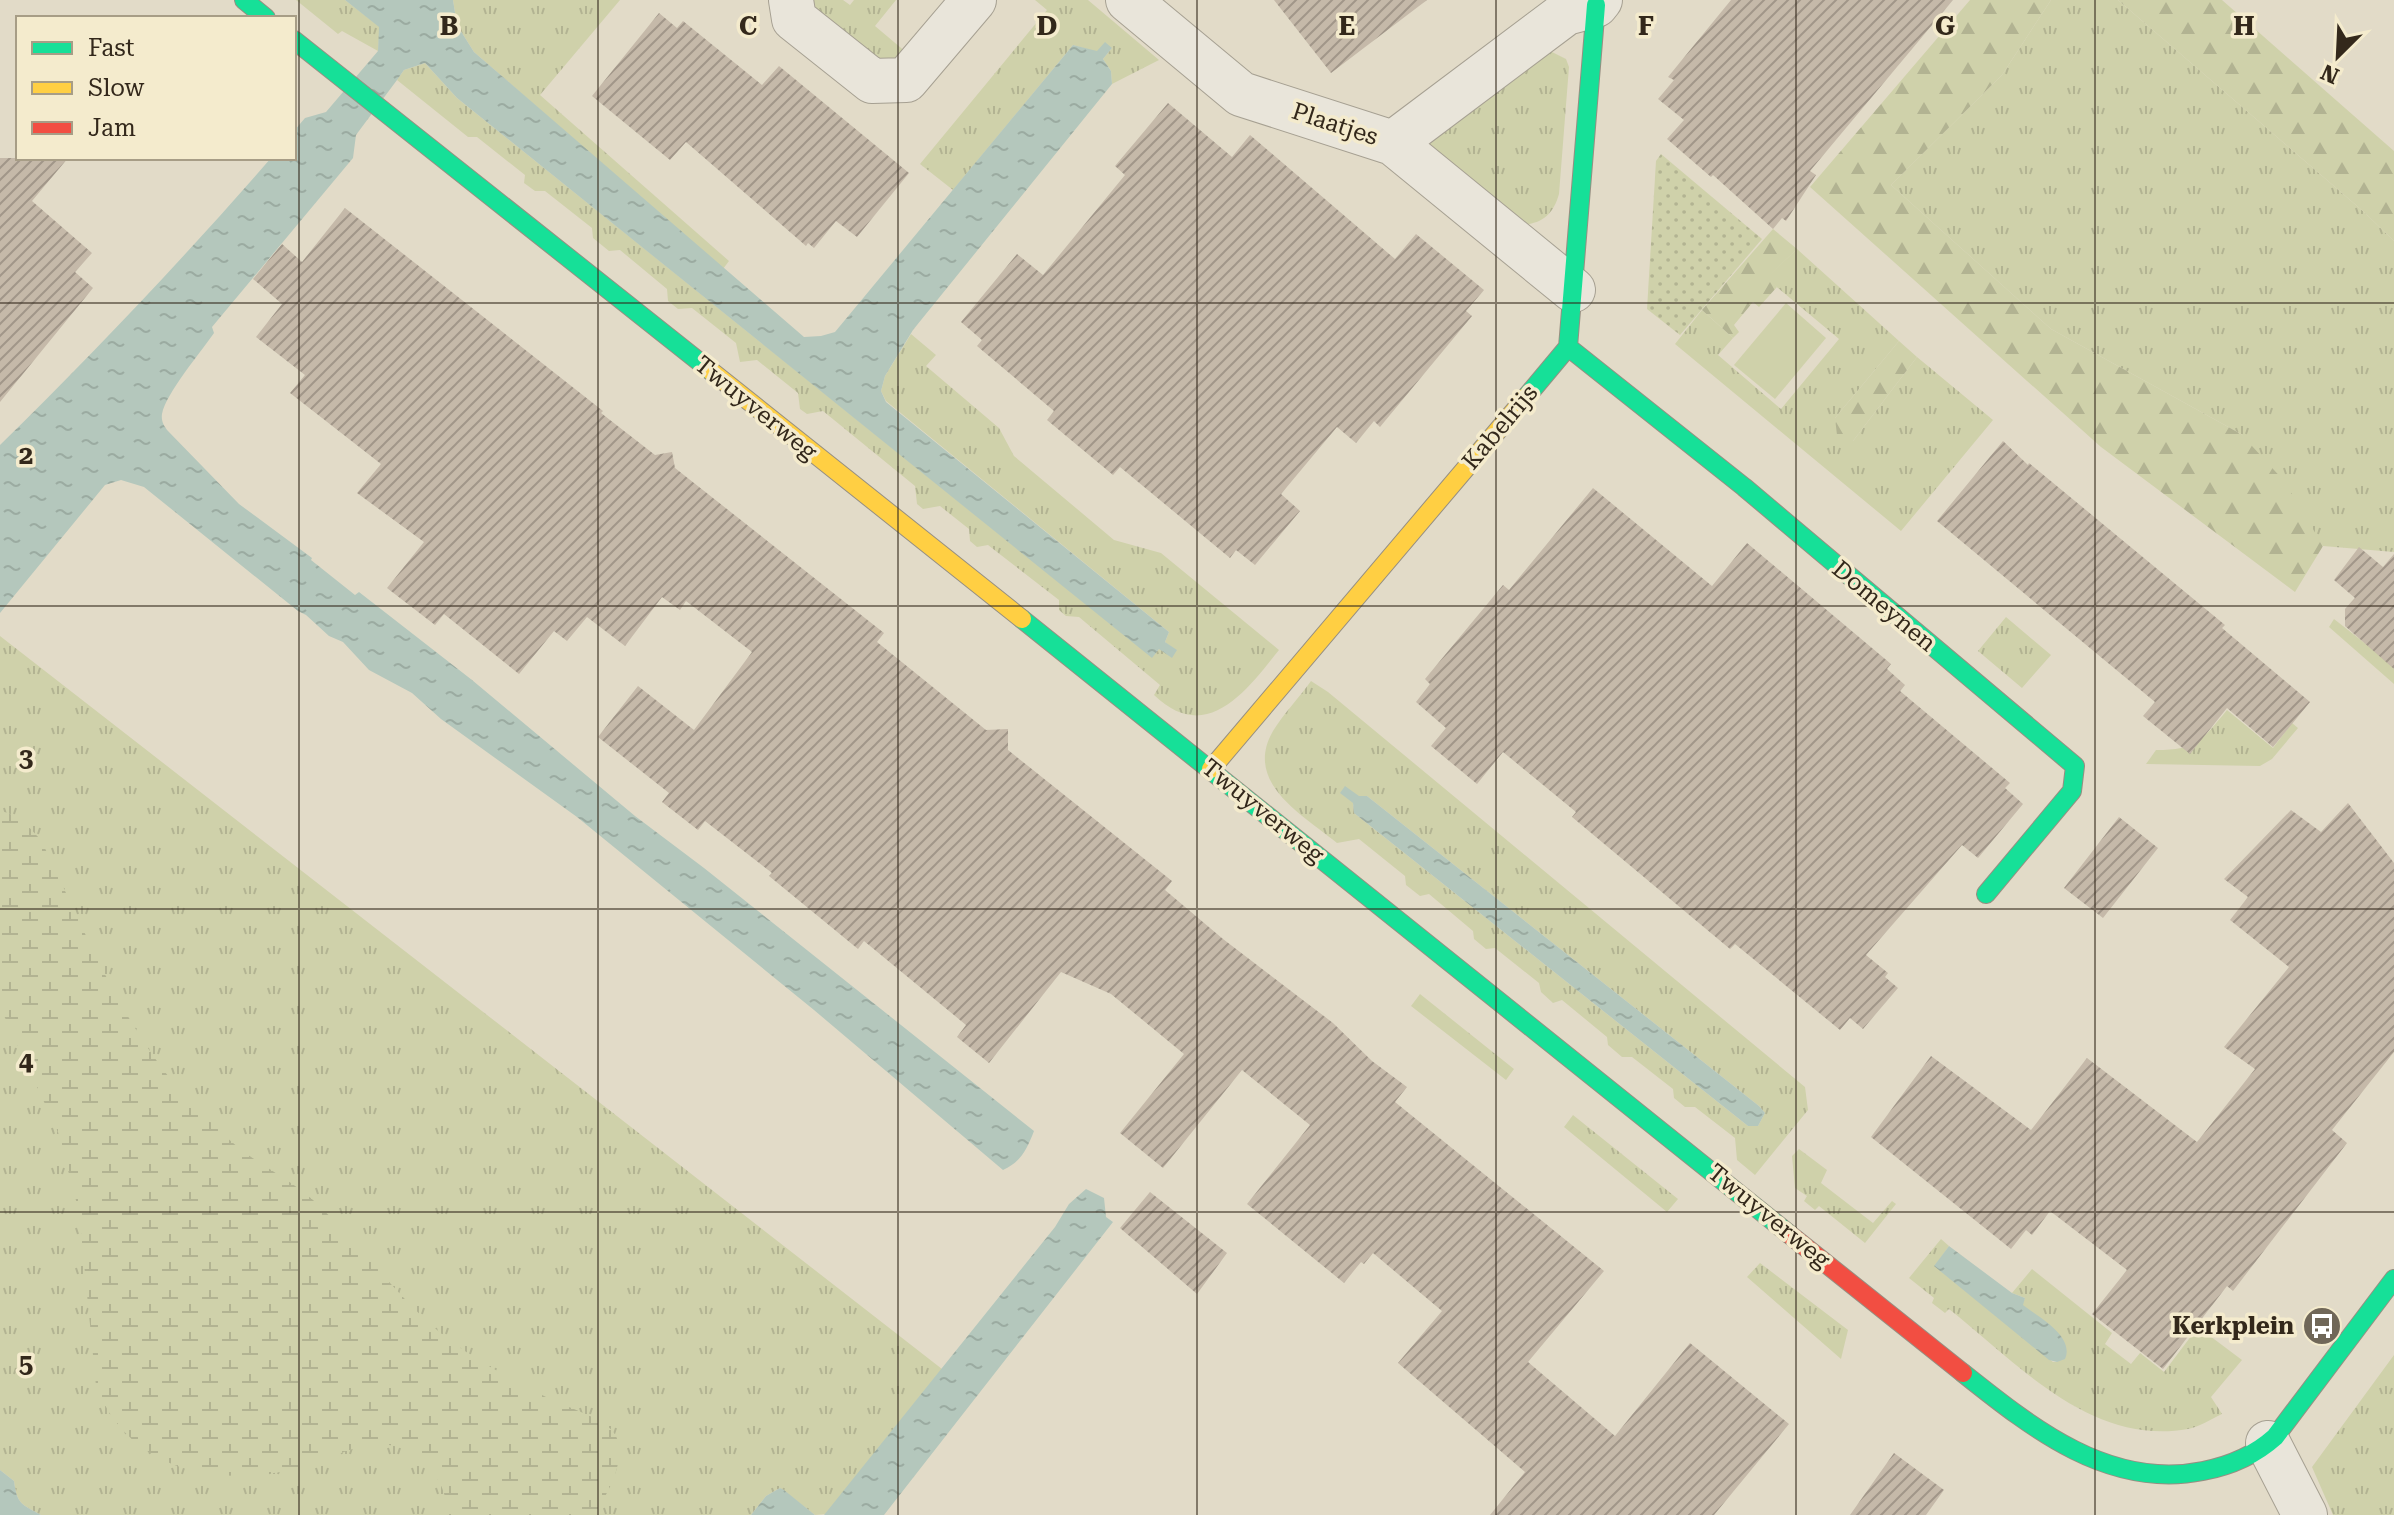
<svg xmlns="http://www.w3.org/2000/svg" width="2394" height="1515" font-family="'Roboto Serif',serif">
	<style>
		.grass { fill: url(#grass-tufts); fill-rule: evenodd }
		.forest { fill: url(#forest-firs) }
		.wetland { fill: url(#wetland-marsh) }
		.park { fill: url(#park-dots) }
		.garden { fill: #cfd1aa }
		.water { fill: url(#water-ripples) }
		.building { fill: url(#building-hatch) }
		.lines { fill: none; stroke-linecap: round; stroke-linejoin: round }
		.street-casing { stroke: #a6a092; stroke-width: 46 }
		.fast-casing { stroke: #968f82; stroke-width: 20 }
		.slow-casing { stroke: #968f82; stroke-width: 20 }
		.jam-casing { stroke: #968f82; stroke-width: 20 }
		.street { stroke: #e9e5da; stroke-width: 44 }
		.fast { stroke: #16e098; stroke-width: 18 }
		.slow { stroke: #ffcf43; stroke-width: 18 }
		.jam { stroke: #f24e42; stroke-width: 18 }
		.grid { fill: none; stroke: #33281b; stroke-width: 2; stroke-opacity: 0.55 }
		.labels { text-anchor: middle; stroke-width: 7; stroke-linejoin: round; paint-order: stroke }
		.street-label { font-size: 24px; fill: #33281b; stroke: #f4ebcd }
		.poi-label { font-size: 24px; font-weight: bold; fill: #33281b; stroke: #f4ebcd; text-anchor: end }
		.grid-label { font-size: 26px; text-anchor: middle; font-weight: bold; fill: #33281b; stroke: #f4ebcd; stroke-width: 7; stroke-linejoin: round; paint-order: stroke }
	</style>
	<defs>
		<pattern id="grass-tufts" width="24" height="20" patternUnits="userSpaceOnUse" patternTransform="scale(2)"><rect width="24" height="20" fill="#cfd1aa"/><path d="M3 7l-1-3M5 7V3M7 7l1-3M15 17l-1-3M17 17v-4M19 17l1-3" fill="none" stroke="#b2b392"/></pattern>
		<pattern id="forest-firs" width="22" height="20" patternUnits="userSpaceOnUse" patternTransform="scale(2)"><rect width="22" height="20" fill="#cfd1aa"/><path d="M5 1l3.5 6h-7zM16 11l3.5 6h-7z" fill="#b2b392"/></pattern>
		<pattern id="wetland-marsh" width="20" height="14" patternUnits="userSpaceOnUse" patternTransform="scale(2)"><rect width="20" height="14" fill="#cfd1aa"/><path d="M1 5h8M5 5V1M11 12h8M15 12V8" fill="none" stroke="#b2b392"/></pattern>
		<pattern id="park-dots" width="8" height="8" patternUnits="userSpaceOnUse" patternTransform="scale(2)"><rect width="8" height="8" fill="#cfd1aa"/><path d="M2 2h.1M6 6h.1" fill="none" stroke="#b2b392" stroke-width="1.8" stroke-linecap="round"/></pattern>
		<pattern id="water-ripples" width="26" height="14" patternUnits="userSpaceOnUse" patternTransform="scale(2)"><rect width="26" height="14" fill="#b4c7bc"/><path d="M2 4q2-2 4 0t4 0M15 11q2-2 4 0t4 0" fill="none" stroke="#9baba1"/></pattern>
		<pattern id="building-hatch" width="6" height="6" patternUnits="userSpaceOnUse" patternTransform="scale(2)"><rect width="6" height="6" fill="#c5b9a9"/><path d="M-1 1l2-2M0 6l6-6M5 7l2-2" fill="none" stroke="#a19689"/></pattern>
	</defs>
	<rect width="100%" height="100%" fill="#e2dbc8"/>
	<path class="grass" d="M296,0H345L380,27L378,51L342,31L338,34Z
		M453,0H620L540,95L729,261L723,269L474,52L457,25Z
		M811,0H843L850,5L854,0H896L875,26L907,53C895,60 886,61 873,57L815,10Z
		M1035,0H1088L1159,60L1112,84L1111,71L1103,59L1112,48L1097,52L1073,45L953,190L920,164L1047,10Z
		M2051,0H2118L2364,212L2394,241V552L2323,546L2241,434L2051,329L1891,185L2002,75Z
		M1550,51L1566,59L1569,67L1559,194C1553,215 1542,224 1520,225L1428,147L1431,136Z
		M425,63L457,98L1152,657L1159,649L1176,651L1165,642L1169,632L886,401L881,391L885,376L911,334L936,355L926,366L999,428L1014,456L1114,540L1161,553L1279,650C1247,690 1207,746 1154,695L1160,685L1079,617L1066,616L1059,610V600L988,545L977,547L970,541L969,529L940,506L923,509L917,504L915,486L823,411L807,414L800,409L798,393L757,360L740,362L736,343L692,308L678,309L668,301L667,289L620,250L609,251L593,238L592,228L545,191H535L524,183L525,175L477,137H468L397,80L404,70Z
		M1797,249L1899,341L1835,418L1853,441L1917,357L1993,420L1901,531L1675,344L1702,310L1733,338L1718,355L1781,409L1839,339L1766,278Z
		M2006,617L2051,655L2022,688L1978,651Z
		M0,636L942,1369L827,1514L815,1515L780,1488L766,1496L751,1515H41C21,1504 17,1504 14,1481L0,1470Z
		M1311,681L1328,692L1805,1087L1808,1110L1755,1175L1737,1160L1735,1138L1695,1107H1685L1674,1098L1673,1089L1632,1057H1622L1608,1045L1607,1037L1562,1000L1553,1003L1541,992L1539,983L1495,948L1486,949L1474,939L1473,931L1429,894L1420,896L1406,885L1405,876L1359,839L1337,843C1303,815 1243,783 1273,731C1284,713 1299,698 1311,681ZM1359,796H1367L1759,1106L1765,1113L1758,1126H1748L1354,813L1353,803Z
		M2227,710L2273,748L2292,723L2298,728L2272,759L2260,766L2146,764L2156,750C2197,750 2202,740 2227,710Z
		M1420,994L1514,1069L1506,1080L1411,1006Z
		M1573,1115L1678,1199L1667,1212L1564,1127Z
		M1799,1149L1827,1170L1821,1183L1873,1223L1892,1201L1896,1204L1865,1243L1819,1206L1815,1210L1804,1201L1807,1196L1795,1188L1792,1156Z
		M1941,1239L1949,1246L1935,1266L2053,1362H2057L2055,1331L2022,1305L2025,1298L2012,1293L2032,1269L2112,1333L2105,1344L2131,1364L2140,1353L2164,1372L2198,1327L2242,1360L2211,1397L2222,1414C2211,1419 2199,1427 2188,1429C2091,1446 2018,1364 1949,1309L1945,1313L1932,1303L1934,1298L1909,1278Z
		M1760,1263L1848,1330L1841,1359L1747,1277Z
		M2394,1355V1515H2333L2312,1467Z"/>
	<path class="forest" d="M1970,0H2051L2002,75L1891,185L2051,329L2241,434L2285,482L2323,546L2295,592L2101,447L1810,187Z
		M2118,0H2222L2394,151V241L2364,212Z
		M1773,229L1797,249L1767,278L1777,287L1759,307L1753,302L1734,325L1739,332L1733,338L1702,310Z
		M1899,341L1917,357L1853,441L1846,442L1837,435L1835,418Z
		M2334,619L2394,666V684L2329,627Z"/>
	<path class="wetland" d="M0,811C18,814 29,827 41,840C86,932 125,1037 199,1111C213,1124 228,1140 244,1152C266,1168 293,1182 313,1200C361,1244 397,1299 448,1339C478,1362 515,1381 548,1398C565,1407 607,1418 616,1436C627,1461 607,1495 594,1515H448C446,1476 419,1445 379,1444C354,1444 327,1461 303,1467C221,1489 130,1473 96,1386L79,1212L58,1132L0,1007Z"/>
	<path class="park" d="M1661,154L1762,239L1680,335L1647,309L1656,161Z"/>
	<path class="garden" d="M1786,303L1826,338L1775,399L1734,365Z"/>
	<path class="water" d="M345,0H453L457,25L474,52L804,337L821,336L835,332L1073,45L1097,51L1105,42L1112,48L1103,59L1111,71L1112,84L913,330L885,376L881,391L886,402L1169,632L1165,642L1177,650L1172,658L1159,649L1152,658L457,98L425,63L404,70L397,80L356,135L353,158L212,327L214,333C201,352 166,393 162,414C161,421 164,426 168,431L239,504L312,558L311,560L355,595L359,592L472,680L635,816L704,868L1034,1131C1027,1149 1021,1162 1003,1170L814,1010L577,817L441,719L412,693L369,670L343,642L329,636L306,615L298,611L144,487L121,480L105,485L0,613V445C94,353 184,258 271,158H294V131L305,118L326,112L378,51L379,27Z
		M1345,786L1359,796H1367L1759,1106L1765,1113L1758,1126H1748L1354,813L1353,803L1340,793Z
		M1086,1189L1104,1198L1106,1217L1113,1222L884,1515H824L1055,1227L1069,1204Z
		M1949,1246L2012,1293L2025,1298L2023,1305C2038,1317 2075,1336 2065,1359L2057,1362L2049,1360L1934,1266Z
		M0,1470L14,1481C17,1504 21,1504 41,1515H0Z
		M780,1488L784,1490L815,1515H751L766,1496Z"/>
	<path class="building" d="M1274,0H1427L1331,73Z
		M1731,0H1953L1810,171L1816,175L1786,221L1782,218L1773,229L1713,175L1711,177L1667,139L1684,120L1658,99L1674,80L1668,77Z
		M659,13L677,28L683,21L762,85L779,66L909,173L857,237L836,221L814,248L808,243L806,246L686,142L670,160L592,96Z
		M1168,103L1232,157L1250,135L1395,259L1416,234L1484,290L1466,311L1472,316L1380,427L1374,421L1356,443L1337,427L1281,494L1300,511L1255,565L1236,550L1230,558L1120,467L1113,475L1047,420L1054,411L977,346L982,340L961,322L1017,254L1043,275L1125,175L1115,166Z
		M0,158H68L32,201L92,253L75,272L93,288L0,402Z
		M345,208L603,411L601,413L655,455L672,452L675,468L884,633L877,642L986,730L1008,729V750L1172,881L1165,890L1223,939L1333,1023L1372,1061L1407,1087L1395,1102L1604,1271L1528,1362L1615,1436L1690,1343L1789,1424L1714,1515H1490L1525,1472L1398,1363L1442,1311L1373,1253L1364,1264L1361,1262L1344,1283L1247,1204L1310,1125L1242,1070L1163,1168L1120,1133L1184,1054L1111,994L1061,972L989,1063L957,1037L966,1025L864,941L858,949L769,876L772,873L705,821L698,830L662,802L669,793L598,737L638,686L694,730L752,652L686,601L680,610L662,597L625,646L587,617L567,641L554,631L519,674L444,614L435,625L387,588L424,542L357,493L381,464L290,393L305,375L256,337L282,304L253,279L282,244L302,262Z
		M2003,441L2028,465L2029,463L2225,625L2222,628L2310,702L2273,747L2227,708L2190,754L2143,716L2155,702L1937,521Z
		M1593,488L1712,586L1747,543L1891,664L1887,669L1905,685L1900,691L2010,783L2005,788L2023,804L1978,858L1962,845L1866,955L1888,973L1885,977L1898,988L1863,1029L1850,1018L1840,1030L1735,944L1730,949L1572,817L1576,812L1503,752L1477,784L1431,746L1446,728L1416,702L1430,684L1425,679L1503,585L1509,590Z
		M2359,547L2383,567L2394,554V669L2345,626V609L2355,598L2334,580Z
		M2348,803L2394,863V1052L2332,1130L2347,1143L2233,1291L2227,1286L2163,1369L2092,1314L2127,1270L2050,1211L2032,1235L2026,1230L2011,1249L1871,1137L1931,1056L2031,1130L2087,1058L2197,1142L2255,1069L2224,1047L2289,967L2230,920L2248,897L2224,879L2291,810L2321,832Z
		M2119,817L2158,848L2103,918L2064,888Z
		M1150,1192L1227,1253L1197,1294L1120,1228Z
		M1894,1453L1944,1490L1926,1515H1850Z"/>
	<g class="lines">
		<defs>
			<path id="street" d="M791,0L794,19L872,81L906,80L974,0
				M1128,0L1241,94L1393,143L1573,290
				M1393,143L1566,13L1596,5L1600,0
				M2268,1443L2305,1515"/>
			<path id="fast" d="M244,0L266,18
				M294,40L711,371
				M1568,347L1744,487L2075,766L2072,791L1986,894
				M1527,396L1568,347L1596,5
				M1022,619L1789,1234
				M1963,1373C2032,1428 2109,1490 2203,1471C2229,1466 2255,1455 2275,1437L2394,1279"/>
			<path id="slow" d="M711,371L1022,619
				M1211,769L1527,396"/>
			<path id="jam" d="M1789,1234L1963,1373"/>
		</defs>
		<use href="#street" class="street-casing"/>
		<use href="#fast" class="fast-casing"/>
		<use href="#slow" class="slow-casing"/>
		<use href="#jam" class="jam-casing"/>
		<use href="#street" class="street"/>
		<use href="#fast" class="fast"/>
		<use href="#slow" class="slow"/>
		<use href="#jam" class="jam"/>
	</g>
	<path class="grid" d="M299,0V1515M598,0V1515M898,0V1515M1197,0V1515M1496,0V1515M1796,0V1515M2095,0V1515M0,303H2394M0,606H2394M0,909H2394M0,1212H2394"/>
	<defs>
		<symbol id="bus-disc" viewBox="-11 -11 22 22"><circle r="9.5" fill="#706758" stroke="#f4ebcd"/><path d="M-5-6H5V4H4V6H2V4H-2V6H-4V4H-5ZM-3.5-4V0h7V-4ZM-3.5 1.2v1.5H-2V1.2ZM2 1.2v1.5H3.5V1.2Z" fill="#fff"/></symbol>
	</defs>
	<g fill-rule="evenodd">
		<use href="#bus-disc" x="2300" y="1304" width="44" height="44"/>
	</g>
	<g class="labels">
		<g class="street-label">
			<text transform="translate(1335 124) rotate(18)" y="8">Plaatjes</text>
			<text transform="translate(756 408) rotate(39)" y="8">Twuyverweg</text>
			<text transform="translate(1500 427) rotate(-50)" y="8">Kabelrijs</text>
			<text transform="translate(1884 606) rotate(40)" y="8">Domeynen</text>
			<text transform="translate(1263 811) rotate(39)" y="8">Twuyverweg</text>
			<text transform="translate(1769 1216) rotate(39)" y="8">Twuyverweg</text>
		</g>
		<g class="poi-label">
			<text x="2294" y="1334">Kerkplein</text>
		</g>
	</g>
	<g class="grid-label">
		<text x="449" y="35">B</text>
		<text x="748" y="35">C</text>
		<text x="1047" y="35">D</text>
		<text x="1347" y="35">E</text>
		<text x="1646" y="35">F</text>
		<text x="1945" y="35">G</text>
		<text x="2244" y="35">H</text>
		<text x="26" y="464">2</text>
		<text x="26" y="767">3</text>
		<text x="26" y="1070">4</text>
		<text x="26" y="1373">5</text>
	</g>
	<rect x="16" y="16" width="280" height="144" fill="#f4ebcd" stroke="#a79d86" stroke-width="2"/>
	<rect x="32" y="42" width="40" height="12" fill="#16e098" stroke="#a79d86" stroke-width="2"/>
	<text x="88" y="56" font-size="24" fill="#33281b">Fast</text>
	<rect x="32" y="82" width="40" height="12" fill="#ffcf43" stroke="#a79d86" stroke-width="2"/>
	<text x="88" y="96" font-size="24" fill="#33281b">Slow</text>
	<rect x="32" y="122" width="40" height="12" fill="#f24e42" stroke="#a79d86" stroke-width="2"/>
	<text x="88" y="136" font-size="24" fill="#33281b">Jam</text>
	<g transform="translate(2338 56) rotate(204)" stroke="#f4ebcd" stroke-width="6" paint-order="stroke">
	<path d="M0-6L14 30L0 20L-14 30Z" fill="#33281b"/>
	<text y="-12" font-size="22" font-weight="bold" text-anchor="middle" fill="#33281b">N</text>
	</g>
</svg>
